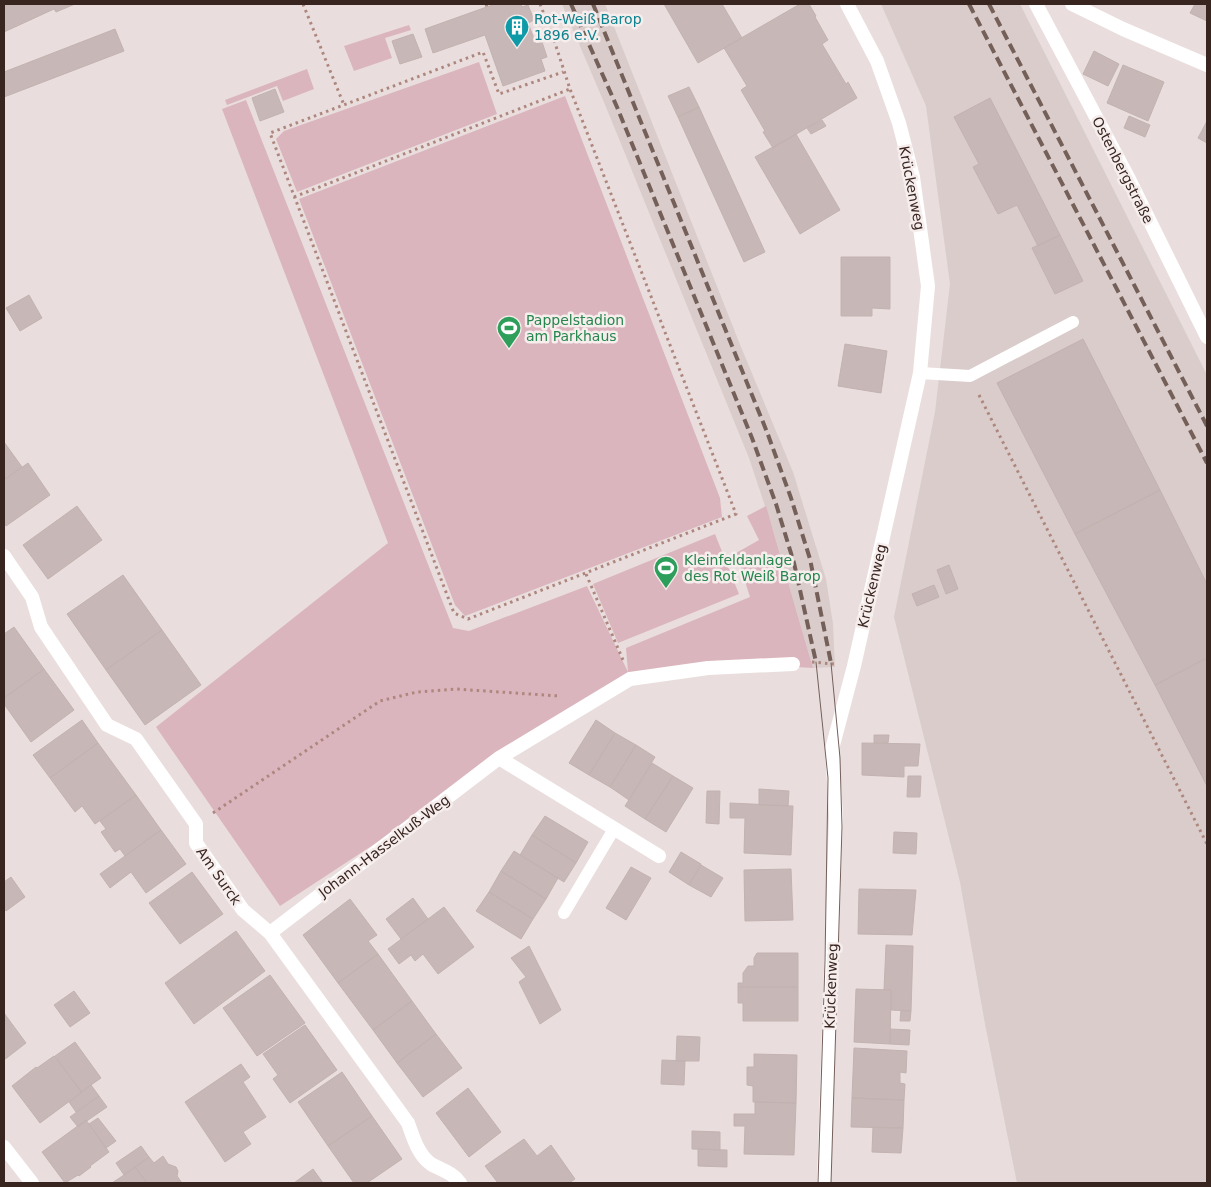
<svg xmlns="http://www.w3.org/2000/svg" width="1211" height="1187" font-family="'DejaVu Sans',sans-serif">
	<style>
		.built { fill: #d9cccb }
		.green { fill: #dbb5bd }
		.building { fill: #c7b7b6; stroke: #c2b2b0 }
		.lines { fill: none; stroke-linecap: round; stroke-linejoin: round }
		.path { stroke: #ad877d; stroke-width: 3; stroke-dasharray: 2.5 4; stroke-linecap: butt }
		.service { stroke: #fff; stroke-width: 12 }
		.minor { stroke: #fff; stroke-width: 14 }
		.tram { stroke: #746059; stroke-width: 1 }
		.rail { stroke: #746059; stroke-width: 4; stroke-dasharray: 10 5; stroke-linecap: butt }
		.labels { text-anchor: middle; stroke-width: 5; stroke-linejoin: round; paint-order: stroke }
		.culture-label { font-size: 14px; fill: #0d838f; stroke: #f6eded; text-anchor: start }
		.street-label { font-size: 14px; fill: #38251f; stroke: #f6eded }
		.leisure-label { font-size: 14px; fill: #27864d; stroke: #f6eded; text-anchor: start }
	</style>
	<rect width="100%" height="100%" fill="#e9dedd"/>
	<path class="built" d="M562,4H605L741,347L793,472L826,579L833,624L835,667L813,668L774,533L749,458L606,107Z
		M881,4H1020L1207,375V1183H1017L985,1024L960,882L894,617L935,412L950,284L926,106Z"/>
	<path class="green" d="M409,25L411,30L385,38L392,58L354,71L344,46Z
		M479,62L497,114L297,192L276,139L284,131Z
		M307,69L314,89L283,101L277,86L227,105L225,100Z
		M565,96L720,498L722,517L465,616L455,605L299,199Z
		M246,100L453,628L469,631L587,586L628,672L626,648L750,597L736,553L759,540L747,516L766,506L813,668L763,665L630,679L597,698L280,906L156,727L388,543L222,109Z
		M715,534L739,594L618,643L593,584Z"/>
	<path class="building" d="M7,4H75L56,12L54,9L4,32V5Z
		M495,4H521L522,7L528,5L534,20L528,23L536,44L542,42L547,57L541,59L545,71L503,86L485,35L433,53L425,29Z
		M664,4H722L742,38L698,63Z
		M800,4H809L816,16L815,17L828,40L822,44L846,84L848,82L857,98L773,148L763,132L765,131L741,90L747,86L724,48Z
		M1195,4H1207V21L1190,13Z
		M115,29L124,51L4,97V72Z
		M413,34L422,57L400,64L392,41Z
		M1094,51L1119,64L1108,86L1083,74Z
		M1123,65L1164,82L1148,121L1107,103Z
		M689,87L699,107L678,117L668,96Z
		M275,89L284,112L260,121L252,98Z
		M990,98L1060,235L1038,246L1017,205L998,214L973,167L979,164L954,117Z
		M699,107L765,252L744,262L678,117Z
		M1129,116L1150,125L1145,137L1124,128Z
		M822,120L826,126L811,134L807,128Z
		M1207,121V143L1198,138Z
		M796,134L840,210L800,234L755,157Z
		M1060,235L1083,281L1055,294L1032,248Z
		M841,257H890V309L872,308V316H841Z
		M29,295L42,318L20,331L6,308Z
		M1083,339L1160,490L1075,534L997,383Z
		M845,344L887,351L881,393L838,386Z
		M4,442L22,467L4,480Z
		M28,463L50,495L6,526L4,523V480Z
		M1160,490L1207,584V658L1155,685L1075,534Z
		M77,506L102,540L48,579L23,545Z
		M949,565L958,589L946,594L937,570Z
		M123,575L162,630L106,670L67,614Z
		M934,585L939,597L917,606L912,594Z
		M14,627L44,669L4,698V634Z
		M162,630L201,685L145,725L106,670Z
		M1207,658V786L1155,685Z
		M44,669L74,710L31,742L4,704V698Z
		M82,720L98,743L50,778L33,755Z
		M596,720L615,733L589,775L569,763Z
		M615,733L636,745L610,787L589,775Z
		M874,735H889L888,743H874Z
		M98,743L136,795L95,824L82,806L75,812L50,778Z
		M862,743L920,744L918,766H904V777L862,775Z
		M636,745L655,757L629,800L610,787Z
		M652,763L673,776L645,819L625,806Z
		M673,776L693,788L666,832L645,819Z
		M908,776H921L920,797H907Z
		M759,789L789,791L788,806L759,805Z
		M707,791H720L719,824L706,823Z
		M136,795L161,830L125,856L120,849L115,852L101,832L106,829L100,821Z
		M730,803L793,806L791,855L744,853L745,818H730Z
		M545,816L588,842L576,863L532,835Z
		M161,830L186,864L146,893L131,872L110,888L100,874Z
		M894,832L917,833L916,854L893,853Z
		M532,835L576,863L564,882L520,855Z
		M514,851L558,878L546,899L501,871Z
		M681,852L701,864L689,885L669,872Z
		M701,865L723,878L711,897L689,885Z
		M631,867L651,878L626,920L606,908Z
		M791,869L793,920L745,921L744,870Z
		M501,871L546,899L533,919L489,892Z
		M192,872L223,914L180,944L149,903Z
		M11,877L25,897L6,911L4,908V882Z
		M859,889L916,890L912,935L858,934Z
		M489,892L533,919L521,939L476,911Z
		M413,898L428,919L401,939L386,919Z
		M350,899L377,935L368,941L378,954L338,983L303,935Z
		M444,907L474,947L438,974L423,954L415,961L411,955L399,964L388,949Z
		M236,931L265,971L194,1024L165,983Z
		M886,945L913,946L911,1011L891,1010V990H884Z
		M529,946L561,1010L540,1024L519,982L526,977L511,958Z
		M757,953H798V987H738V983H743V973L748,966H754V958Z
		M378,954L412,1001L373,1030L338,983Z
		M270,975L305,1023L257,1056L223,1008Z
		M738,987H798V1021H743V1003H738Z
		M856,989L891,990L890,1044L854,1042Z
		M74,991L90,1013L70,1027L54,1005Z
		M412,1001L436,1034L397,1063L373,1030Z
		M901,1010L911,1011L910,1021H900Z
		M4,1013L26,1043L4,1060Z
		M305,1025L337,1070L290,1103L273,1079L278,1075L263,1054Z
		M890,1029L910,1030L909,1045L890,1044Z
		M436,1034L462,1068L423,1097L397,1063Z
		M677,1036L700,1037L699,1061H676Z
		M75,1042L101,1078L81,1092L55,1056Z
		M854,1048L907,1051L906,1073L900,1072V1083L905,1084L904,1100L852,1098Z
		M754,1054L797,1055L796,1103L753,1102V1086L747,1085V1067H754Z
		M54,1056L82,1092L40,1123L12,1086L36,1067L37,1068Z
		M662,1060L685,1061L684,1085L661,1084Z
		M241,1064L250,1077L243,1082L266,1117L243,1132L251,1144L225,1162L185,1102Z
		M342,1072L372,1116L328,1146L298,1102Z
		M91,1085L99,1096L76,1112L69,1102Z
		M468,1088L501,1132L469,1157L436,1113Z
		M99,1096L107,1107L78,1127L70,1117Z
		M852,1098L904,1100L903,1128L851,1127Z
		M755,1102L796,1103L794,1155L744,1154L745,1126H734V1114H755Z
		M372,1116L402,1159L367,1183H354L328,1146Z
		M98,1118L116,1141L106,1148L89,1124Z
		M86,1120L109,1152L90,1166L91,1167L79,1176L78,1175L65,1183L42,1152Z
		M873,1127L903,1128L901,1153L872,1152Z
		M692,1131L720,1132V1150L692,1149Z
		M524,1139L537,1156L551,1145L575,1179L569,1183H548L547,1182L545,1183H498L485,1166Z
		M141,1146L149,1157L124,1175L116,1163Z
		M698,1149L727,1150V1167L698,1166Z
		M163,1156L168,1164L176,1167L178,1171L177,1176L182,1183H147L135,1167L149,1157L154,1163Z
		M135,1167L147,1183H112L124,1175Z
		M313,1169L323,1183H294Z"/>
	<g class="lines">
		<path class="path" d="M303,4L344,105
			M486,4L487,7
			M540,4L554,40L570,89L736,514L468,619L454,613L270,133L483,52L499,94L563,72
			M294,197L570,89
			M979,395L1207,844
			M586,574L623,660
			M812,662L834,664
			M213,813L380,701L417,692L456,689L559,696"/>
		<path class="service" d="M920,373L970,376L1073,322
			M564,913L614,829"/>
		<path class="minor" d="M1036,4L1129,179L1207,337
			M1072,4L1123,29L1207,65
			M4,556L32,597L41,627L107,725L136,739L196,824V843L243,910L270,933L408,1123C413,1137 418,1155 431,1164C442,1170 453,1173 460,1183
			M499,758L659,856
			M270,933L499,758L630,679L708,668L793,664
			M4,1147L32,1183
			M824,1183L836,816L832,749L854,666L920,373L928,286L913,177L899,123L877,61L847,4"/>
		<path class="tram" d="M816,662L828,778L825,961L818,1183
			M831,1183L842,827L840,758L831,663"/>
		<path class="rail" d="M571,4L617,107L752,438L776,504L794,563L816,662
			M593,4L767,432L791,498L810,559L831,663
			M969,4L1207,463
			M989,4L1207,426"/>
	</g>
	<defs>
		<symbol id="building-pin" viewBox="-11 -11 22 30"><path d="M0 17L-7.5 6A9.5 9.5 0 1 1 7.5 6Z" fill="#0f9aa8" stroke="#f6eded"/><path d="M-4-6H4V6H1V3H-1V6H-4ZM-2.5-4.3h1.7v1.8h-1.7ZM.8-4.3h1.7v1.8H.8ZM-2.5-1h1.7V.8h-1.7ZM.8-1h1.7V.8H.8Z" fill="#fff"/></symbol>
		<symbol id="stadium-pin" viewBox="-11 -11 22 30"><path d="M0 17L-7.5 6A9.5 9.5 0 1 1 7.5 6Z" fill="#2e9e5b" stroke="#f6eded"/><path d="M0-5a6.5 5 0 1 0 0 10a6.5 5 0 1 0 0-10ZM-3.5-1.8h7v3.6h-7Z" fill="#fff"/></symbol>
	</defs>
	<g fill-rule="evenodd">
		<use href="#building-pin" x="503" y="13" width="28" height="38"/>
		<use href="#stadium-pin" x="495" y="314" width="28" height="38"/>
		<use href="#stadium-pin" x="652" y="554" width="28" height="38"/>
	</g>
	<g class="labels">
		<g class="culture-label">
			<text x="534" y="24">Rot-Weiß Barop<tspan x="534" dy="16">1896 e.V.</tspan></text>
		</g>
		<g class="street-label">
			<text transform="translate(1123 170) rotate(63)" y="5">Ostenbergstraße</text>
			<text transform="translate(912 188) rotate(79)" y="5">Krückenweg</text>
			<text transform="translate(872 586) rotate(-77)" y="5">Krückenweg</text>
			<text transform="translate(384 846) rotate(-37)" y="5">Johann-Hasselkuß-Weg</text>
			<text transform="translate(219 876) rotate(55)" y="5">Am Surck</text>
			<text transform="translate(831 986) rotate(-88)" y="5">Krückenweg</text>
		</g>
		<g class="leisure-label">
			<text x="526" y="325">Pappelstadion<tspan x="526" dy="16">am Parkhaus</tspan></text>
			<text x="684" y="565">Kleinfeldanlage<tspan x="684" dy="16">des Rot Weiß Barop</tspan></text>
		</g>
	</g>
	<rect width="1211" height="1187" fill="none" stroke="#38251f" stroke-width="10"/>
</svg>
